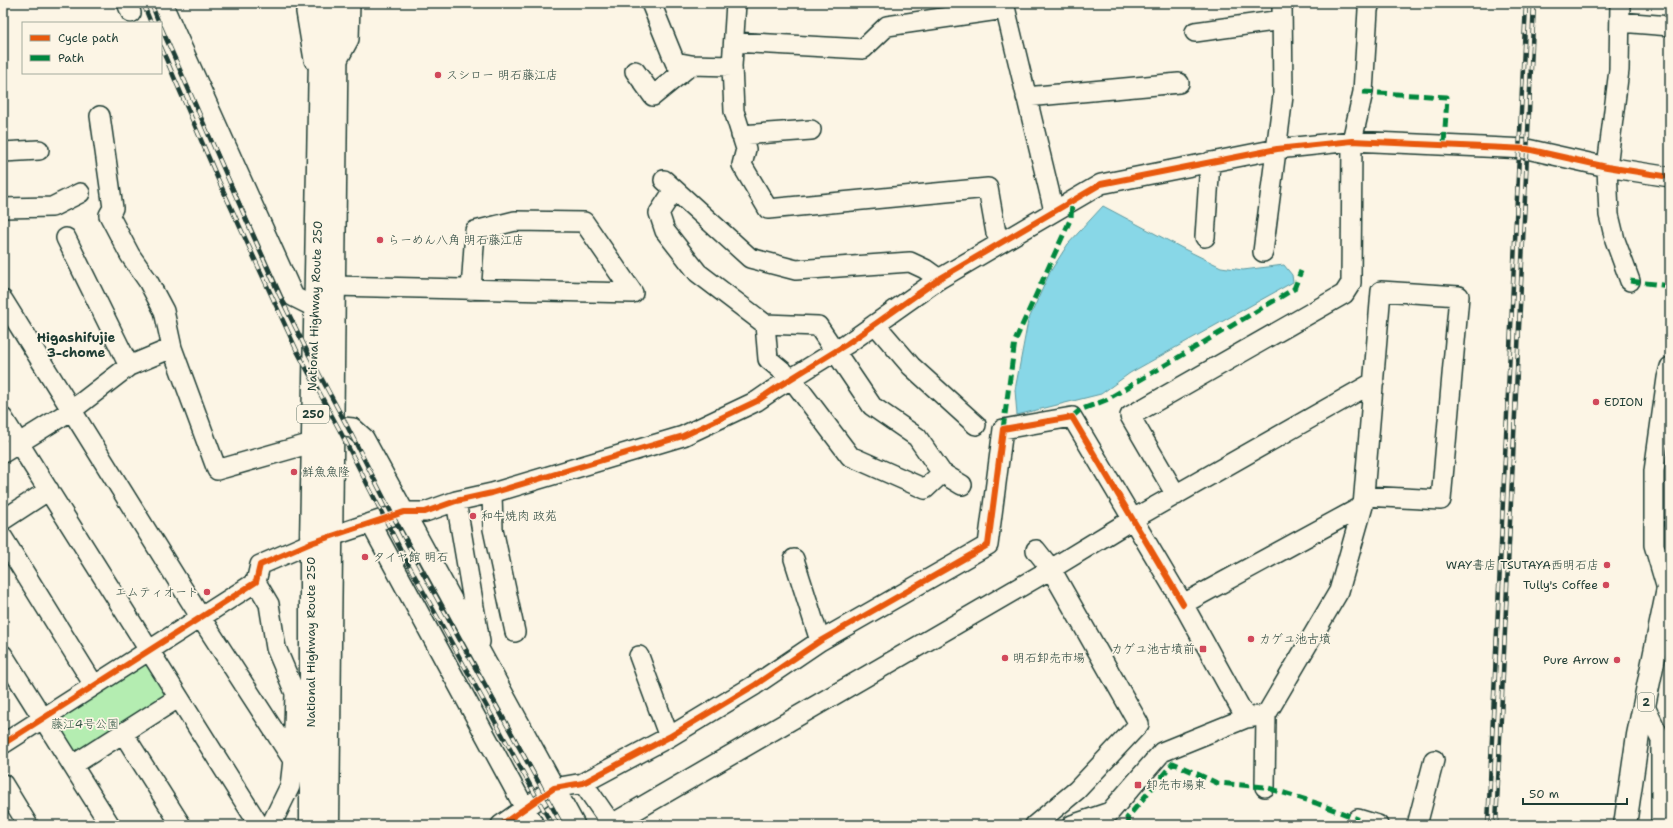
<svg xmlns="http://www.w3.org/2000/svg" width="1673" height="828" font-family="'Shantell Sans','Klee One',sans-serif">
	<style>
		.green { fill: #b4edb1; stroke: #6a9572 }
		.water { fill: #88d7e7; stroke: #5e999f }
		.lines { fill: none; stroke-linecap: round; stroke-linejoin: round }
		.minor-casing { stroke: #1f3d34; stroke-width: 22 }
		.highway-casing { stroke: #1f3d34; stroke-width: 25 }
		.minor { stroke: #fcf5e5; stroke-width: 19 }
		.highway { stroke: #fcf5e5; stroke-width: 22 }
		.rail-casing { stroke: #1f3d34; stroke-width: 4.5 }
		.rail { stroke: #fcf5e5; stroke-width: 3; stroke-dasharray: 9; stroke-linecap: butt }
		.quiet { stroke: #00873e; stroke-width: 5; stroke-dasharray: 10 5; stroke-linecap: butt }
		.cycleway-casing { stroke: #fcf5e5; stroke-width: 8 }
		.cycleway { stroke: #e8590c; stroke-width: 6 }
		.poi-dot { fill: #d1495b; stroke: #fcf5e5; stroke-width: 1.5 }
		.labels { text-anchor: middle; stroke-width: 3.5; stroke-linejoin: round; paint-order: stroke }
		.shield { fill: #fcf5e5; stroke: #617469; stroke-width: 1 }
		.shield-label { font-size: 11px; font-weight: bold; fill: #1f3d34 }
		.poi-label { font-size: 12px; fill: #1f3d34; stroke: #fcf5e5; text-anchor: start }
		.street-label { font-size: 12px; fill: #1f3d34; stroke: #fcf5e5 }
		.park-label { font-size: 12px; fill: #355747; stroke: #fcf5e5 }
		.neighbourhood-label { font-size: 13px; font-weight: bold; fill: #1f3d34; stroke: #fcf5e5 }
	</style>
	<rect width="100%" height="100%" fill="#fcf5e5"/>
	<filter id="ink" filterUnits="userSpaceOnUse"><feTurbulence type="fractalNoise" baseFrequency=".025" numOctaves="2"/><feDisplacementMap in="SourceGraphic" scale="8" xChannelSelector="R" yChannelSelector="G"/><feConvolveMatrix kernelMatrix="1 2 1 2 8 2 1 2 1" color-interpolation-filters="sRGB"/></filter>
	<g filter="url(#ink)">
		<path class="green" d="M147,658L171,696L76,758L50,719Z"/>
		<path class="water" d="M1103,206L1184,249L1221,267L1243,270L1284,265L1292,275L1293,282L1130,373L1101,394L1017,415L1015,390L1028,321L1050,272L1068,244Z"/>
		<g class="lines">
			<defs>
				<path id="minor" d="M127,3L131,13
					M162,3L294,297L316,308
					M306,3V12L314,60
					M651,3L675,62L691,65L732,66
					M736,3L732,66L734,111L746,149L742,165L768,209L988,188L996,233L1004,240
					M1004,3L1054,211
					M1620,3L1619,70L1607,167L1609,215L1615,240L1630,281
					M1620,22L1670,26
					M1195,32L1282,20
					M734,42L863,49L887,26L1005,9
					M336,63L349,39L350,3
					M635,71L653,96L691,65
					M1026,97L1179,83
					M100,116L113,208L109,215L130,255L148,281L164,311L172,348L129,366
					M741,135L811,130
					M3,152L39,150
					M664,180L750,258L796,270L910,262L925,269L939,279
					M674,190L659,213L665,231L698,273L765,324L768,359L791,378L850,456L925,489L942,473
					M3,208L52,207L80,193
					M1205,237L1210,162
					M1263,252L1283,96L1282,3
					M334,286L633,293L584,222L515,221L475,231L471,290
					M3,300L201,618L293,760
					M765,324L818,326L872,406L917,437L942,473L962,485
					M875,324L911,366L976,425
					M172,348L217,470L312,443
					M3,418L259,825
					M333,426L353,428L364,438L575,825
					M3,453L72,410L129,366L66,238
					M492,493L493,529L515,632
					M1176,495L1130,416L1344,294L1351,283L1352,141L1363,92L1368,10L1370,3
					M456,501L480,642
					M3,520L49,490
					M371,524L534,825
					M3,538L94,685
					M794,559L820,641
					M256,582L269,604L276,648L295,693L293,760L290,786L271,825
					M1667,589L1654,545V471L1667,378L1670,367
					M3,655L110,825
					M639,656L669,737
					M1645,707L1661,740V825
					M1246,718L1183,604L1363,506L1381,291L1459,296L1441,500L1364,496
					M123,733L181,825
					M3,744L256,582L260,565L311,543L404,512H425L456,501L492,493L683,436L757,401L776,388L847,344L939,279L1101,184L1277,149L1352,141L1527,149L1607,167L1670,177
					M73,765L178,698
					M583,783L612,825
					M3,784L28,825
					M1265,787L1266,715
					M612,824L1051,569L1133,519L1374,382
					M501,825L554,788L583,783L669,737L755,685L820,641L988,545L1003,429L1072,417L1183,604
					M1035,825L1077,790L1139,724L1051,569L1036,550
					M1072,825L1110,812L1162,752L1246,718L1266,715L1339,591L1363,506
					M1356,825L1358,819L1378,825
					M1417,825L1434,760"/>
				<path id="highway" d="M311,825V543L321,3
					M328,825L337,3
					M1625,825L1638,735L1670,579"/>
			</defs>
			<use href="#minor" class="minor-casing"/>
			<use href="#highway" class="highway-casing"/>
			<use href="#minor" class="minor"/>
			<use href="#highway" class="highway"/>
			<defs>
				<path id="rail" d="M143,3L151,23
					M151,3L159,23
					M161,27L279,294L309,355L346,424L413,555L562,825
					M161,47L217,177L297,351L339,429L406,560L552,825
					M1488,825L1526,3
					M1496,825L1534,3"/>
			</defs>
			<use href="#rail" class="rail-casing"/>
			<use href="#rail" class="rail"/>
			<path class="quiet" d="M1363,92L1447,97L1444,145
				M1630,281L1670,286
				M1072,417L1080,410L1106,400L1294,289L1301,271
				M1003,429L1015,341L1071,218L1072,201
				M1130,825L1127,818L1173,763L1217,783L1265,787L1316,803L1358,819"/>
			<defs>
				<path id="cycleway" d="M3,744L256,582L260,565L311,543L404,512H425L456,501L492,493L683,436L757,401L776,388L847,344L939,279L1101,184L1277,149L1352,141L1527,149L1607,167L1670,177
					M501,825L554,788L583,783L669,737L755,685L820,641L988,545L1003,429L1072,417L1183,604"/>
			</defs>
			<use href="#cycleway" class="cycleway-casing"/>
			<use href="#cycleway" class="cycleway"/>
		</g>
	</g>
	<g class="poi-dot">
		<circle cx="438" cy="75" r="4"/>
		<circle cx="380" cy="240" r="4"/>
		<circle cx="1596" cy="402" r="4"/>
		<circle cx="294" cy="472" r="4"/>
		<circle cx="473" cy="516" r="4"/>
		<circle cx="365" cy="557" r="4"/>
		<circle cx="1607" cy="565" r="4"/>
		<circle cx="1606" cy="585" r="4"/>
		<circle cx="207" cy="592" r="4"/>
		<circle cx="1251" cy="639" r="4"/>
		<rect x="1199" y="645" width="8" height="8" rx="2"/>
		<circle cx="1005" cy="658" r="4"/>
		<circle cx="1617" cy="660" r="4"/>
		<rect x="1134" y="781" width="8" height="8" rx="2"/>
	</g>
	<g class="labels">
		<g class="shield">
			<rect x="297" y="405" width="32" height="18" rx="3"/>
			<rect x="1638" y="693" width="16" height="18" rx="3"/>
		</g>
		<g class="shield-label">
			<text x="313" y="418">250</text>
			<text x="1646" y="706">2</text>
		</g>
		<g class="poi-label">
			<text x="446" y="79">スシロー 明石藤江店</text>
			<text x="388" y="244">らーめん八角 明石藤江店</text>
			<text x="1604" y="406">EDION</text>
			<text x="302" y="476">鮮魚魚隆</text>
			<text x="481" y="520">和牛焼肉 政苑</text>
			<text x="373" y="561">タイヤ館 明石</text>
			<text x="1599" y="569" text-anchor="end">WAY書店 TSUTAYA西明石店</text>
			<text x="1598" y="589" text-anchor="end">Tully's Coffee</text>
			<text x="199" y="596" text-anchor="end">エムティオート</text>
			<text x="1259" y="643">カゲユ池古墳</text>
			<text x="1195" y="653" text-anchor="end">カゲユ池古墳前</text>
			<text x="1013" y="662">明石卸売市場</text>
			<text x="1609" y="664" text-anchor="end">Pure Arrow</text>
			<text x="1146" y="789">卸売市場東</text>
		</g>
		<g class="street-label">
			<text transform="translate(315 306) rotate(-88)" y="4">National Highway Route 250</text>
			<text transform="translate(311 642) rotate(-90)" y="4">National Highway Route 250</text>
		</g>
		<g class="park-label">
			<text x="85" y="728">藤江4号公園</text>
		</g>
		<g class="neighbourhood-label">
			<text x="76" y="342">Higashifujie<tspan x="76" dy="15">3-chome</tspan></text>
		</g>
	</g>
	<rect width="1673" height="828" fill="none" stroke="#fcf5e5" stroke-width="16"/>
	<rect x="8" y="8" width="1657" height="812" fill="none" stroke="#1f3d34" stroke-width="1.5" filter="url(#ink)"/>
	<rect x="22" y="22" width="140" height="52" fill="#fcf5e5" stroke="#a4ab9e"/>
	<rect x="30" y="35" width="20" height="6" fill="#e8590c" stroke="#a4ab9e"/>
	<text x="58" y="42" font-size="12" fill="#1f3d34">Cycle path</text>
	<rect x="30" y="55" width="20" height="6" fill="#00873e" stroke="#a4ab9e"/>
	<text x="58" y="62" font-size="12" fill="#1f3d34">Path</text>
	<path d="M1523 798v6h104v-6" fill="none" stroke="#1f3d34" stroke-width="2"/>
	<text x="1529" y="798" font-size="12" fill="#1f3d34" stroke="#fcf5e5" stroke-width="3" paint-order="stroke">50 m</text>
</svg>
